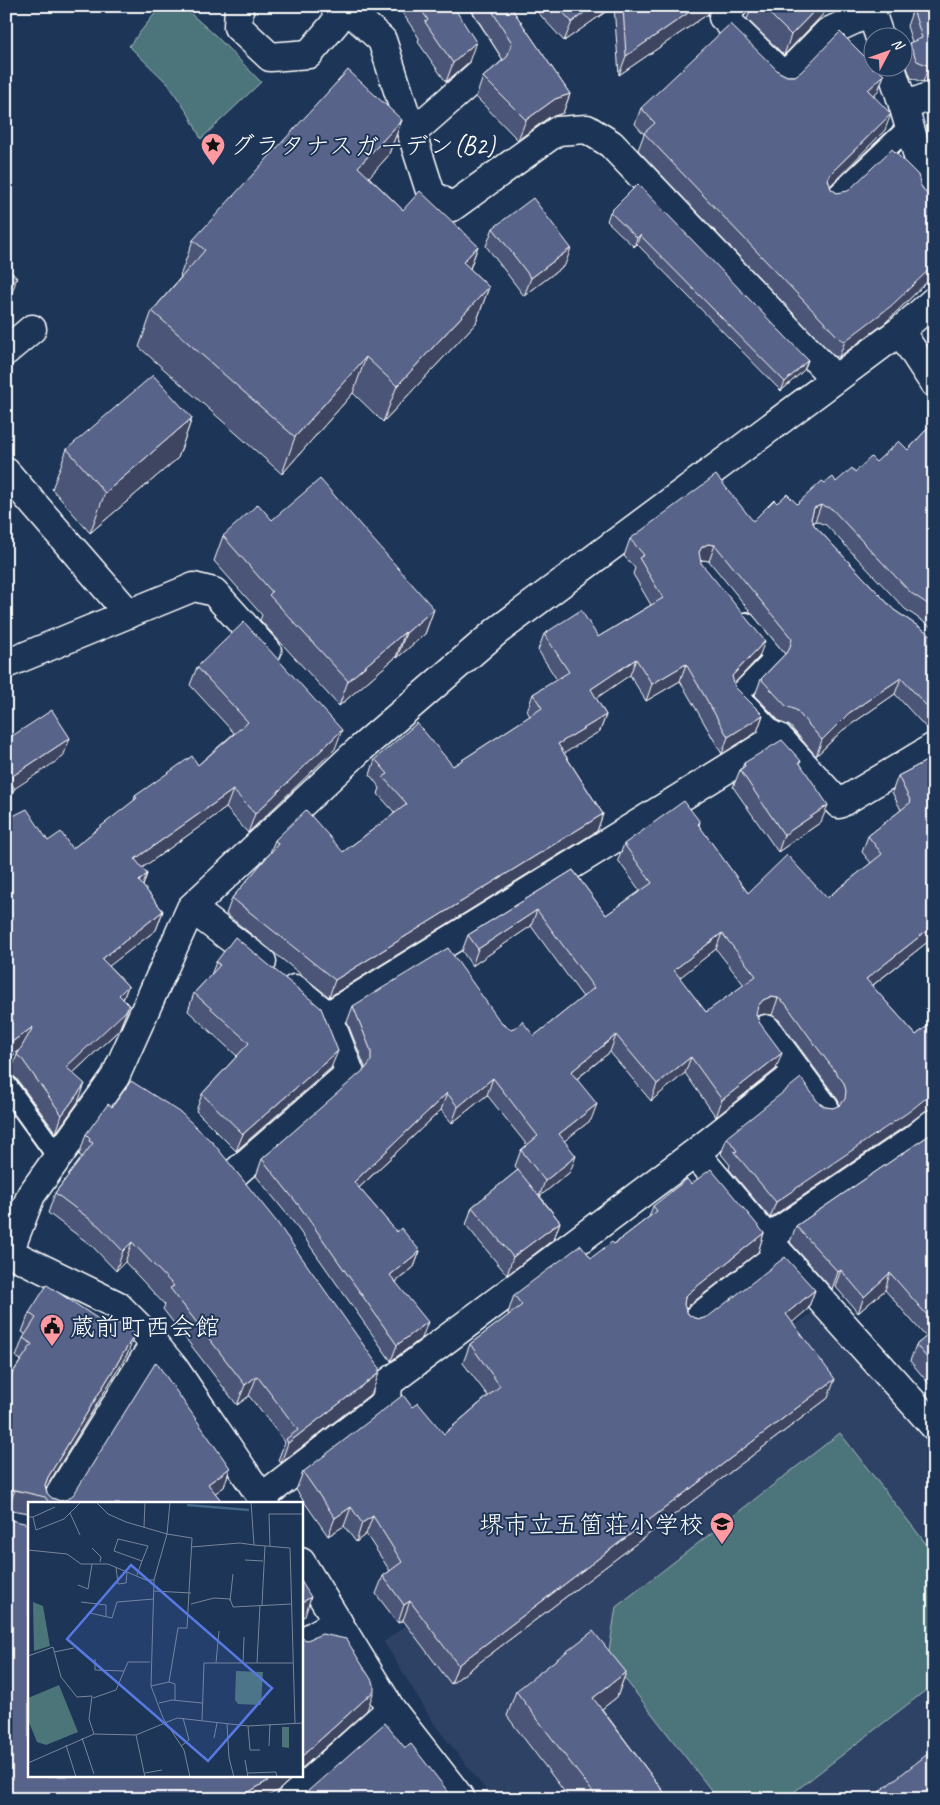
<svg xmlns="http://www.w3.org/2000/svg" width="940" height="1805" font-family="Caveat,'Klee One',sans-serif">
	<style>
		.built { fill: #2f4366 }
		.green { fill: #4c757a; stroke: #a6babc }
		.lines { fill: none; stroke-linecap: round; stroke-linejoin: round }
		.service-casing { stroke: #fff; stroke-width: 24 }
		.minor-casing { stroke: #fff; stroke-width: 31 }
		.tertiary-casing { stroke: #fff; stroke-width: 31 }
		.service { stroke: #1d3557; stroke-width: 20 }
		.minor { stroke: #1d3557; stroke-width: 28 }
		.tertiary { stroke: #1d3557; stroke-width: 28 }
		.wall { fill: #4c5577; stroke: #fff; fill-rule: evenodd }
		.shaded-wall { fill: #3e4561; stroke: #fff }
		.building { fill: #58638a; stroke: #fff; fill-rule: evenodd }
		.labels { text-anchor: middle; stroke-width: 4; stroke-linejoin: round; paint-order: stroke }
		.poi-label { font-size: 25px; fill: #fff; stroke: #1d3557; text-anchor: start }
		.inset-river { fill: none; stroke: #416889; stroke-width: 2.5 }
		.inset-road { fill: none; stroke: #77869a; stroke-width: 1 }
		.view { fill: #567ae2; fill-opacity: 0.15; stroke: #567ae2; stroke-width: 2.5 }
		.inset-edge { fill: none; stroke: #fff; stroke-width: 2.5 }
	</style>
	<rect width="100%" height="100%" fill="#1d3557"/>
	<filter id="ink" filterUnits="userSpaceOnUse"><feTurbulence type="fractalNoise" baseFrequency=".02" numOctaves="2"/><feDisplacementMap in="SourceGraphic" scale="10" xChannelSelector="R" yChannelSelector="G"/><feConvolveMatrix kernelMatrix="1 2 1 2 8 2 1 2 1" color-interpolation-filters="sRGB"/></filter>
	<g filter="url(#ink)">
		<path class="built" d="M814,1311L934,1448V1799H493L435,1725L384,1642Z"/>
		<path class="green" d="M161,6H182L216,36L261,82L201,139L189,115L168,84L129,46Z
			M840,1433L934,1554V1684L785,1799H718L608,1657L616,1607Z"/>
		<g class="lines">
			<defs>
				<path id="service" d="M834,198L908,128
					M746,623L775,658L738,695L778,737
					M6,1085L58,1157"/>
				<path id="minor" d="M239,6L238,27L270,57L309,54L336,22L337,6
					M344,6L382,40L431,194L452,207L557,131L587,129L611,144L835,379
					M733,6L723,17L784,77L828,32L871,12
					M869,6L880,38
					M891,68C906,110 917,154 930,198L934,202
					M904,106L934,95
					M412,133L489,65L451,6
					M900,331L934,383
					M6,351L32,329
					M6,472L129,614
					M6,664L194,587L214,592L267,651
					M191,908L262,962
					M295,989L328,1016L778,737L839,804L934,747
					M766,1029L825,1109
					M695,1153L798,1072
					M234,1174L350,1073L328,1016
					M767,1239L913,1140L934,1123
					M9,1252L31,1195L115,1077L191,908L358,751L497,631L900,331L934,301
					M693,1322L780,1254
					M262,1497L387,1401L388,1383L695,1153L780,1254L934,1426
					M54,1504L154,1344
					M301,1643L338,1622
					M291,1799L391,1709"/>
				<path id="tertiary" d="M6,1251L117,1305L146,1334L174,1368L266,1504
					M301,1562L391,1709L461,1799"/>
			</defs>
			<use href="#service" class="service-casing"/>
			<use href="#minor" class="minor-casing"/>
			<use href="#tertiary" class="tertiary-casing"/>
			<use href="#service" class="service"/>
			<use href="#minor" class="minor"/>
			<use href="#tertiary" class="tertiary"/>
		</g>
		<path class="wall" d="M138,6H148L145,11Z
			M398,6H453L469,62L446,82L418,42L419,38Z
			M469,6H510L570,94L563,113L548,118L518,140L476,97L483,77L503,60Z
			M532,6H614L564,41Z
			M614,6H712L708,14L619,75Z
			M749,6H831L784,55L747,19L751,9Z
			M920,6H934V80L923,82L911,78L904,59L909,43L912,42L907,26L913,9L921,7Z
			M779,72L787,76L884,75L878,91L873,95L885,130L830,185L831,189L837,193L921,186L929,197L934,200V275L885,323L839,357L834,356L638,150L644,134L635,124L641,108Z
			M402,120L388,156L369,177L403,210L478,246L470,269L489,287L476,323L383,422L353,393L282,474L139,347L152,311L181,277L180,276L193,240Z
			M610,212L808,360L804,370L781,391L637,244L634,247L607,221Z
			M493,228L565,265L524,296L486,246Z
			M192,418L178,458L90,533L52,489L67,449Z
			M934,421V629L905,609L826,525L815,521L813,522L814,525L894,610L934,637V733L930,732L895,694L843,730L816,756L790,726L780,722L755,695L761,679L785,654L709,561L703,560L700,561L701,563L759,657L734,684L735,687L763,715L757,732L722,754L680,681L646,701L630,675L596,698L606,715L600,731L564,753L603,814L597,831L329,997L226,914L232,898L269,855L275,840L343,852L395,813L378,794L380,788L370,775L375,759L453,766L530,716L527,711L533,694L557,680L538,650L544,634L598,637L651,605L633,574L635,568L624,556L630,539L753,521L777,503L797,504L825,483L836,482L876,462L908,450Z
			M272,520L434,609L425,634L397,658L396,657L339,706L260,620L262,615L214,561L223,536Z
			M197,667L335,749L248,833L226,808L142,868L147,874L143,886L163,911L156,930L109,966L128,986L123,1000L122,1024L119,1030L73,1073L78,1102L56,1133L16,1078L10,1074L17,1055L19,1051L6,1060V813L7,815L48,841L72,849L134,801L135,796L198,765L234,733L190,685Z
			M934,757V937L872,986L916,1035L934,1021V1108H932L925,1111L904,1127L770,1218L729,1169L730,1165L721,1154L727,1137L818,1102L825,1107L833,1108L840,1106L838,1100L779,1020L772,1015L764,1014L757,1016L776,1069L716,1117L685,1073L651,1101L610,1052L577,1079L591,1120L564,1141L570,1172L540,1196L560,1222L554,1239L507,1275L466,1225L472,1207L518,1170L515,1166L521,1150L527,1145L487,1095L452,1123L441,1110L359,1188L397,1232L420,1251L414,1267L396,1282L422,1338L391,1361L294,1223L256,1176L262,1159L365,1070V1067L347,1022L353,1006L502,1024L511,1029L534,1036L583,997L531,926L472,966L462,951L468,935L573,870L606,915L640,891L618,860L624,844L700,822L699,826L748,893L827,898L871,863L862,852L868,836L901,810L892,792L898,776ZM716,949L744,985L706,1012L679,978Z
			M801,761L800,763L821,822L778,852L733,787L740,770L742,768L744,763Z
			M216,962L331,1068L236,1151L196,1111L202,1094L237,1056L188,1011L194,993L211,975Z
			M934,1132V1382L930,1385L910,1361L916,1345L926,1337L885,1290L858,1313L835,1286L832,1289L790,1242L796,1226Z
			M86,1134L372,1393L281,1463L278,1460L285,1442L249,1396L237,1405L163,1309L165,1305L125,1262L116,1271L92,1246L48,1213L55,1193L82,1157L79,1155Z
			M691,1184L764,1233L758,1252L685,1308L688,1314L694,1318L701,1319L815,1290L808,1309L792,1322L828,1398L451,1684L403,1620L398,1623L376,1594L383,1576L390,1571L366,1534L356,1542L344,1526L328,1536L296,1490L303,1472L412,1407L444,1434L488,1396L463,1363L470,1344L509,1315L508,1313L514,1295L591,1258L614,1244L649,1217L653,1206Z
			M29,1313L128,1353L46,1487L47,1493L52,1498L60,1501L230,1468L224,1487L215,1493L224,1504H29V1513L6,1509V1383L21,1360L16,1357L23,1338L26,1335L22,1332Z
			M626,1672L617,1697L602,1709L669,1799H570L507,1716L516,1691Z
			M880,1791L934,1799H877Z"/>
		<path class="shaded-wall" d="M593,6H614L564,41L572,22Z
			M698,6H712L708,14L619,75L626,56Z
			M819,6H831L784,55L791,35Z
			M476,42L469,62L446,82L453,63Z
			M934,65V80L923,82L929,66Z
			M884,75L878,91L862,106L868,90Z
			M570,94L563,113L548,118L518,140L526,120L555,99Z
			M891,114L885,130L826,190L828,179L831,173Z
			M402,120L388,156L345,204L358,167Z
			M640,235L637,244L634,247L637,238Z
			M478,246L465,282L463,262Z
			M571,248L565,265L524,296L531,278Z
			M934,265V275L885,323L839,357L845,341Z
			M17,278L7,307L6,308V288Z
			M489,287L476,323L383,422L397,386Z
			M366,357L353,393L282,474L295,437Z
			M808,360L804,370L781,391L785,382Z
			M192,418L178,458L90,533L105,493Z
			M821,505L815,521L809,525L814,508Z
			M708,544L715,545L709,561L703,560L696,563L699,552L702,547Z
			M434,609L425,634L397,658L406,633Z
			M405,632L396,657L339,706L348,681Z
			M765,641L759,657L726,692L732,676Z
			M636,659L630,675L585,706L591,689Z
			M686,664L680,681L646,701L652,684Z
			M901,678L895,694L843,730L816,756L822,740L849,713Z
			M606,715L600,731L552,761L558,744Z
			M763,715L757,732L722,754L728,737Z
			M934,722V733L930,732Z
			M342,730L335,749L248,833L255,814Z
			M70,738L63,757L14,789L8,807L6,809V795L8,779Z
			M233,790L226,808L128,878L135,859Z
			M828,805L821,822L778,852L784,835Z
			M603,814L597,831L329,997L335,980Z
			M147,874L140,893L139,881Z
			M537,910L531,926L472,966L478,949Z
			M163,911L156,930L95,977L102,959Z
			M934,925V937L860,995L866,979Z
			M722,933L716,949L668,987L674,970Z
			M128,986L121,1005L119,995Z
			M770,997L778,998L772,1015L764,1014L757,1016L752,1022L758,1006L763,1000Z
			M129,1005L119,1030L59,1086L66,1067Z
			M33,1027L26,1046L6,1060V1046Z
			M616,1035L610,1052L565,1088L571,1072Z
			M338,1051L331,1068L236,1151L243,1134Z
			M782,1053L776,1069L716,1117L722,1100Z
			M691,1057L685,1073L651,1101L657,1084Z
			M493,1078L487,1095L452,1123L458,1107Z
			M85,1084L78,1102L56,1133L62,1115Z
			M447,1093L441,1110L348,1198L354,1182Z
			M934,1093V1108H932L925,1111L904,1127L770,1218L776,1202L931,1094Z
			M597,1104L591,1120L553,1150L559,1134Z
			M576,1156L570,1172L539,1197L545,1181Z
			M560,1222L554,1239L507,1275L513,1257Z
			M764,1233L758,1252L683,1310L685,1297L690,1292Z
			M132,1242L125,1262L116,1271L123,1251Z
			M420,1251L414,1267L384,1291L390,1275Z
			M841,1270L835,1286L832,1289L838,1272Z
			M890,1273L885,1290L858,1313L864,1297Z
			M815,1290L808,1309L780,1333L786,1314Z
			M428,1322L422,1338L391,1361L397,1345Z
			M135,1334L128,1353L41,1496L48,1477Z
			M379,1373L372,1393L281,1463L288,1443Z
			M934,1375V1382L930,1385Z
			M257,1376L249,1396L237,1405L245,1385Z
			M835,1379L828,1398L451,1684L458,1665Z
			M230,1468L224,1487L201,1503L208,1484Z
			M8,1490H15L8,1509H6V1491Z
			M351,1507L344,1526L328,1536L335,1518Z
			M373,1516L366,1534L356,1542L362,1523Z
			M311,1597L305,1616L301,1618V1603Z
			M410,1601L403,1620L398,1623L404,1605Z
			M626,1672L617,1697L584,1723L593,1698Z
			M374,1691L367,1710L301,1769V1757Z
			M276,1776H294L279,1790L263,1799H237Z"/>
		<path class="building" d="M419,6H453L476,42L453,63L425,22L428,20Z
			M489,6H510L570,94L555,99L526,120L483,77L507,57L512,43Z
			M557,6H593L572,22Z
			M623,6H698L626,56Z
			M762,6H819L791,35Z
			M922,6H934V65L929,66L917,61L909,43L922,38L913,9Z
			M730,24L779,72L787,76H795L801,72L840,32L872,64V68H876L884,75L868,90L891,114L831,173L828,179L831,189L837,193L848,191L892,149L918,175L921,186L929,197L934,200V265L891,306L845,341L840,339L644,133L655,123L641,108Z
			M348,70L402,120L358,167L403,210L420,191L478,246L463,262L489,287L397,386L366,357L295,437L152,311L205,250L193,240Z
			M638,184L808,360L785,382L640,235L637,238L610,212Z
			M533,198L571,248L531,278L493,228Z
			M6,266L17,278L6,288Z
			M153,375L192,418L105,493L67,449Z
			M934,421V608L911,593L832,509L821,505L814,508L811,519L814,525L894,610L934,637V714L901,678L849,713L822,740L796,710L786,706L761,679L789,650L792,639L715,545L708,544L702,547L699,552L701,563L765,641L732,676L735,687L763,715L728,737L686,664L652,684L636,659L591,689L606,715L558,744L603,814L335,980L232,898L278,844L275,840L306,810L343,852L407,804L383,777L388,774L375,759L417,723L453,766L542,708L533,694L569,672L544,634L581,610L598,637L663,598L639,558L644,555L630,539L716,475L753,521L774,500L777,503L787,494L797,504L822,481L825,483L833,477L836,482L852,468L855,472L871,457L876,462L899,441L908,450Z
			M320,479L434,609L406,633L405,632L348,681L269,595L272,592L223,536L258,504L272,520Z
			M244,622L342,730L255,814L233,790L135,859L147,874L139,881L163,911L102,959L128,986L119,995L129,1005L126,1011L66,1067L85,1084L62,1115L22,1059L17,1055L33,1027L6,1046V978L7,977L6,976V813L7,815L13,816L27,809L48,841L61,832L72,849L137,798L135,796L192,756L198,765L248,722L197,667Z
			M52,710L70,738L8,779L15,789L6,795V740Z
			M782,740L801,761L799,762L828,805L784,835L740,770L745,766L744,763Z
			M934,757V925L866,979L916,1035L934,1021V1093L931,1094L910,1111L776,1202L734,1152L737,1151L727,1137L801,1078L818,1102L825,1107L833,1108L840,1105L845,1099L846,1091L844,1083L816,1046L785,1003L778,998L770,997L763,1000L758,1006L756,1014L759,1022L782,1053L722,1100L691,1057L657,1084L616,1035L571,1072L597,1104L559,1134L576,1156L545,1181L521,1150L538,1136L493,1078L458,1107L447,1093L354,1182L397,1232L401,1228L420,1251L390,1275L428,1322L397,1345L300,1207L262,1159L366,1068L371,1061V1051L353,1006L448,948L502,1024L511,1029L518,1026L522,1021L534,1036L594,988L537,910L478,949L468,935L573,870L606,915L652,883L624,844L684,801L700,822L698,824L748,893L787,855L827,898L882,854L868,836L911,802L898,776ZM722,933L756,976L706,1012L674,970Z
			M235,937L321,1008L338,1051L243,1134L202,1094L249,1043L194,993L220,965L216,962Z
			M131,1081L180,1112L214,1144L276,1221L379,1367V1373L288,1443L286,1439L298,1430L257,1376L245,1385L170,1288L174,1286L132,1242L123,1251L99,1226L55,1193L93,1143L89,1141L90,1138L86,1134L108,1104L112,1107Z
			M934,1132V1323L890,1273L864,1297L841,1270L838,1272L796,1226Z
			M711,1169L764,1233L690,1292L685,1297L684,1305L688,1314L694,1318L701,1319L709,1316L785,1257L815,1290L786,1314L835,1379L458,1665L410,1601L404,1605L383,1576L402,1562L373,1516L362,1523L351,1507L335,1518L303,1472L403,1395L412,1407L418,1403L444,1434L500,1386L470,1344L522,1305L514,1295L581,1245L591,1258L612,1242L614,1244L657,1211L653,1206L687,1179L691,1184Z
			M518,1170L560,1222L513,1257L472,1207Z
			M47,1285L106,1324L110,1318L135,1334L48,1477L45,1485L47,1493L52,1498L60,1501L68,1499L74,1494L156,1362L230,1468L208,1484L224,1504H50L45,1497L15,1490H8L6,1491V1383L32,1344L23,1338L36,1318L29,1313Z
			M934,1330V1366L916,1345Z
			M6,1519L10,1520L29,1524V1776H276L237,1799H6Z
			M301,1581L311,1597L301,1603Z
			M593,1631L626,1672L593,1698L669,1799H598L516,1691Z
			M322,1634L346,1639L374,1684V1691L301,1757V1638L307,1640Z
			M385,1723L405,1748L411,1744L453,1798L451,1799H299Z
			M934,1749V1799H886L880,1791Z"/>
	</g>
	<defs>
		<symbol id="sight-pin" viewBox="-11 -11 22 30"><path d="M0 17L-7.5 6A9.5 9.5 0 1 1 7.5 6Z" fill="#ff9aa2" stroke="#1d3557"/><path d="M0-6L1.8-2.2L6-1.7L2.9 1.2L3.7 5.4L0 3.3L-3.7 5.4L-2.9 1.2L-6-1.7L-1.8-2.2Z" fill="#111"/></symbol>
		<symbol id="civic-pin" viewBox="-11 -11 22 30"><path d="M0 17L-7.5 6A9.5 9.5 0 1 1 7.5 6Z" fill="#ff9aa2" stroke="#1d3557"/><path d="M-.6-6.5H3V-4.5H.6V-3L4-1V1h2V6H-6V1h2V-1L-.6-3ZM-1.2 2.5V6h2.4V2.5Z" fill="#111"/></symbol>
		<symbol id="school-pin" viewBox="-11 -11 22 30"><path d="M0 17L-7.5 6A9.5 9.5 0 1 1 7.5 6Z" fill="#ff9aa2" stroke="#1d3557"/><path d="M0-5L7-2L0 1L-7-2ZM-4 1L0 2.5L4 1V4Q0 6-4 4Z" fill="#111"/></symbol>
	</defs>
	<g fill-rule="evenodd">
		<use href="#sight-pin" x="199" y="131" width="28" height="38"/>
		<use href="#civic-pin" x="38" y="1312" width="28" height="38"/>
		<use href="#school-pin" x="708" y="1510" width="28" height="38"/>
	</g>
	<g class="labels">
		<g class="poi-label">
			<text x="230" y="154">グラタナスガーデン(B2)</text>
			<text x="70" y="1335">蔵前町西会館</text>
			<text x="704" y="1533" text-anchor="end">堺市立五箇荘小学校</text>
		</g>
	</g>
	<g transform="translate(28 1502)">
		<rect width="275" height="275" fill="#1d3557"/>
		<path d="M5,100L15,104L22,144L6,149ZM208,169L235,170L233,203L210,202L207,198ZM31,183L50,230L18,243L9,240L0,218V196ZM254,225H261V246L254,245Z" fill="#4c757a"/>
		<path class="inset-river" d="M159,3L221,8"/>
		<path class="inset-road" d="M68,0L80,12L98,20L139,32L164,36L159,126H150L141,180L123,184M142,0L139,32L126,78L123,184L135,216L156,248L162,275M223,0L226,43L262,46L267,221M42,11L52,33M0,15H5L8,28L36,17L53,0M5,15L27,5M116,25L117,0M242,44L241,12H275M163,45L212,41L226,43M64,46L73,55L72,60M0,48L39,52L53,62H80L118,78H126M217,58L235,59M88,65L90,82L98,81L99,70M109,73L114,59L120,44L90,37L86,49L114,59M50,83L60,87L64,62M126,89L163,91M202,99L205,72M53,100L78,103V114M163,102L186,96L202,97L205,105L264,102M234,103L237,44M62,111L84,116L89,100L126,97M26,150L46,146M0,154L25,145L33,175L49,195L64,194L61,217L66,232M67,157V168L96,169M188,161L191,129M215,161L216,135M229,161L232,103M141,180L147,182V198M65,196L88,188L100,160H122M131,201L144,198L174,201M174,218L176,161H265M199,222L201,256L206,275M220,224L222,248H232M108,233L117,275M54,236L66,272M186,236L189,221M38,243L48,275M153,244L161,238L155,216M241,244L242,222M217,258L220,275M0,261L66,232L108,233L149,216L220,224L275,221M117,271L134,268M220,271L248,270L249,275"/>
		<path class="view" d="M103,63L244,186L180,259L39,137Z"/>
		<rect width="275" height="275" class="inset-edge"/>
	</g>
	<rect width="940" height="1805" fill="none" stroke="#1d3557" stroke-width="25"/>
	<rect x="12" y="12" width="915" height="1780" fill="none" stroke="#fff" stroke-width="2" filter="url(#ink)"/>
	<g transform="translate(888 52) rotate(49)"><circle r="24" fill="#1d3557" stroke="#77869a"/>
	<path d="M0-4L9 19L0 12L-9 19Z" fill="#ff9aa2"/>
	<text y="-8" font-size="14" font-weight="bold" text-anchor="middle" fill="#ffffff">N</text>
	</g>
</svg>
